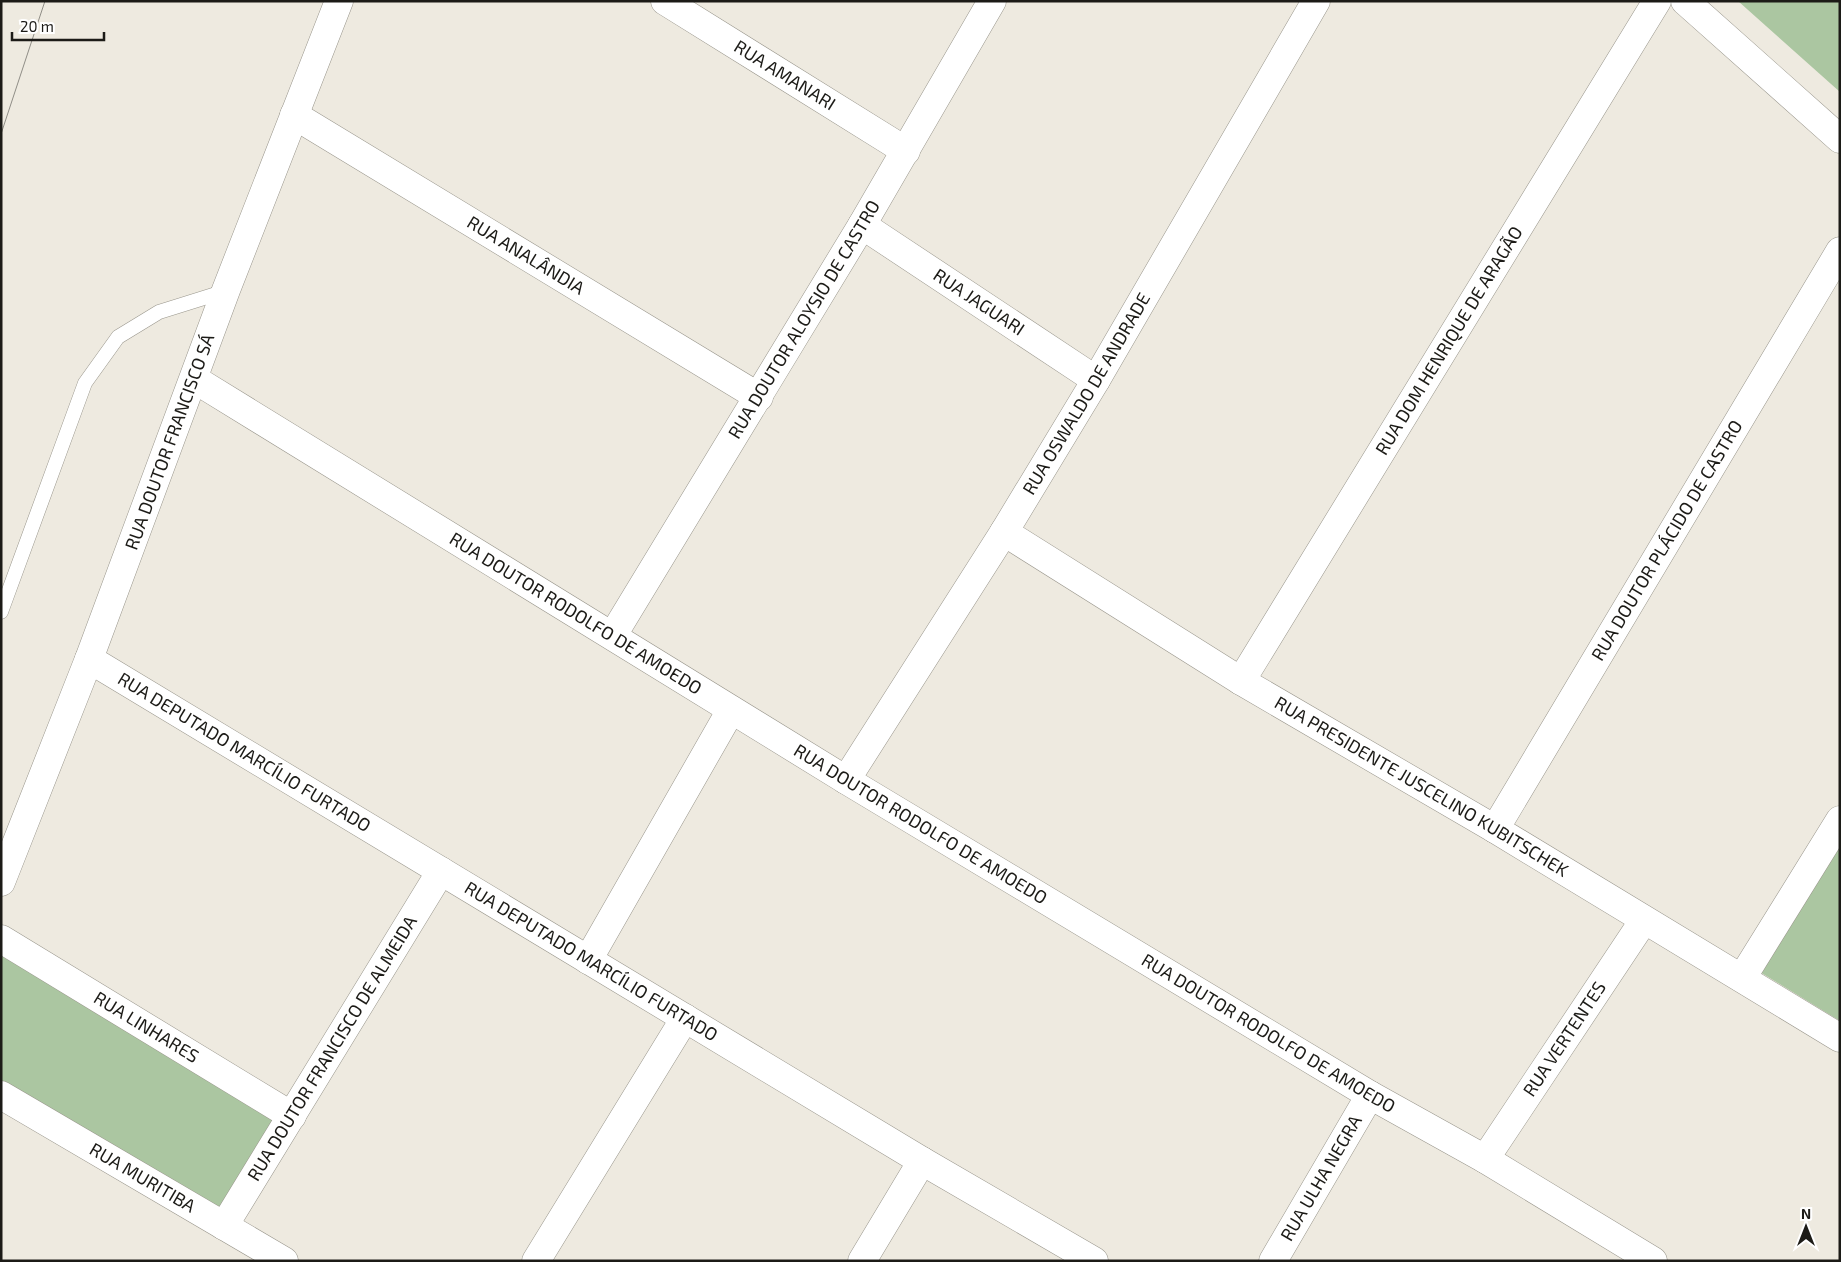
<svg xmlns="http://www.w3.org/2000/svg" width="1841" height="1262" font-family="'Exo 2',sans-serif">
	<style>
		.green { fill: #abc6a1 }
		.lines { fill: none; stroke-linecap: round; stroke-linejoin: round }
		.lane-casing { stroke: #99968c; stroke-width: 15 }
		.street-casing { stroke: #99968c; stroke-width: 29 }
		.secondary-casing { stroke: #99968c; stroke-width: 29 }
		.lane { stroke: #fff; stroke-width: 14 }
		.street { stroke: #fff; stroke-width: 28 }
		.secondary { stroke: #fff; stroke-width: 28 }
		.tram { stroke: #8f8d86; stroke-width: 1 }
		.labels { text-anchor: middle; stroke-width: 5; stroke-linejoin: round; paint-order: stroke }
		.street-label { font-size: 18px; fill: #1c1b17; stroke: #fff }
	</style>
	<rect width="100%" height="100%" fill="#eeeae0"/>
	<path class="green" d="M1738,1H1840V92Z
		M1840,831V1021L1750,966Z
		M1,951L277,1117L221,1215L1,1084Z"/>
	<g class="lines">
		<defs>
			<path id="lane" d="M1,612L85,383L118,337L159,312L226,291"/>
			<g id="street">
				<path id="s1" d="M665,1L906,151"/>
				<path d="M1685,1L1840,139"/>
				<path id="s2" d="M294,115L759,397"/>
				<path id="s3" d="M862,225L1096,380"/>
				<path id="s4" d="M194,379L846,780L1370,1095L1485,1159L1653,1261"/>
				<path id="s5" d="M1004,532L1241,681L1495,829L1840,1038"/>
				<path id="s6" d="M613,635L862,225L992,1"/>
				<path id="s7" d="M1241,681L1657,1"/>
				<path id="s8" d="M846,780L1004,532L1096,380L1316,1"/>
				<path id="s9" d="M1495,829L1840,251"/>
				<path d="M1,882L89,659"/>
				<path id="s10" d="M1,939L292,1116"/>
				<path d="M588,960L731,710"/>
				<path d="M1742,978L1840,820"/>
				<path id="s11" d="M1,1095L284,1261"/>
				<path id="s12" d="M1485,1159L1644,920"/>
				<path id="s13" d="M224,1226L441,871"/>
				<path d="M536,1261L685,1018"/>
				<path d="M862,1261L922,1161"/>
				<path id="s14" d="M1273,1261L1370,1095"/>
			</g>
			<g id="secondary">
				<path id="s15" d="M339,1L226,290L89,659L922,1161L1094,1261"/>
			</g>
		</defs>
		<use href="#lane" class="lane-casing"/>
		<use href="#street" class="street-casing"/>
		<use href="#secondary" class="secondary-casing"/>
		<use href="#lane" class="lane"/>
		<use href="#street" class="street"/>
		<use href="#secondary" class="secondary"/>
		<path class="tram" d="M1,134L45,1"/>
	</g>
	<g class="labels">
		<g class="street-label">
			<text dy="6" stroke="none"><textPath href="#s1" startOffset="141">RUA AMANARI</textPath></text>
			<text dy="6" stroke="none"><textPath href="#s2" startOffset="271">RUA ANALÂNDIA</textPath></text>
			<text dy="6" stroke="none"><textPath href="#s3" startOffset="140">RUA JAGUARI</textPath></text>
			<text dy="6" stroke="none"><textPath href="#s6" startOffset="369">RUA DOUTOR ALOYSIO DE CASTRO</textPath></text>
			<text dy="6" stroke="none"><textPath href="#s7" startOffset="399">RUA DOM HENRIQUE DE ARAGÃO</textPath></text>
			<text dy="6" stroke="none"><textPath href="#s8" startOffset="455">RUA OSWALDO DE ANDRADE</textPath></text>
			<text transform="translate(170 442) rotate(-70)" y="6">RUA DOUTOR FRANCISCO SÁ</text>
			<text dy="6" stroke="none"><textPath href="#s9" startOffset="336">RUA DOUTOR PLÁCIDO DE CASTRO</textPath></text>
			<text dy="6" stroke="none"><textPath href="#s4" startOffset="448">RUA DOUTOR RODOLFO DE AMOEDO</textPath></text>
			<text dy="6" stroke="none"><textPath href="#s15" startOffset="885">RUA DEPUTADO MARCÍLIO FURTADO</textPath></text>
			<text dy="6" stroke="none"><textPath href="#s5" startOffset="489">RUA PRESIDENTE JUSCELINO KUBITSCHEK</textPath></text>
			<text dy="6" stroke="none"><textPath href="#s4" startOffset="852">RUA DOUTOR RODOLFO DE AMOEDO</textPath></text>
			<text dy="6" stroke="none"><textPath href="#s15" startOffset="1290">RUA DEPUTADO MARCÍLIO FURTADO</textPath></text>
			<text dy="6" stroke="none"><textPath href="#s10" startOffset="170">RUA LINHARES</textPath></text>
			<text dy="6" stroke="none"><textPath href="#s4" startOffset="1258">RUA DOUTOR RODOLFO DE AMOEDO</textPath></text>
			<text dy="6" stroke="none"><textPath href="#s12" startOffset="144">RUA VERTENTES</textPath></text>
			<text dy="6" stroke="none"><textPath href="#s13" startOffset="208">RUA DOUTOR FRANCISCO DE ALMEIDA</textPath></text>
			<text dy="6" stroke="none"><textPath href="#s11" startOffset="164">RUA MURITIBA</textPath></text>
			<text dy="6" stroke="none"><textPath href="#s14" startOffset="96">RUA ULHA NEGRA</textPath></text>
		</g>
	</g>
	<rect width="1841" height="1262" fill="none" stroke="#1c1b17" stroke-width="5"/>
	<g transform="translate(1806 1227)" stroke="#ffffff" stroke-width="4" paint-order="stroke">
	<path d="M0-4L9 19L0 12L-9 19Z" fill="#1c1b17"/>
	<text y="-8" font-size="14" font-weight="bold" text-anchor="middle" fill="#1c1b17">N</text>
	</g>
	<path d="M12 32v8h92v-8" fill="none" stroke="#1c1b17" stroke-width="2.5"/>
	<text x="20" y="32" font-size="15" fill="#1c1b17" stroke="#ffffff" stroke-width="4" paint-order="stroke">20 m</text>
</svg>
